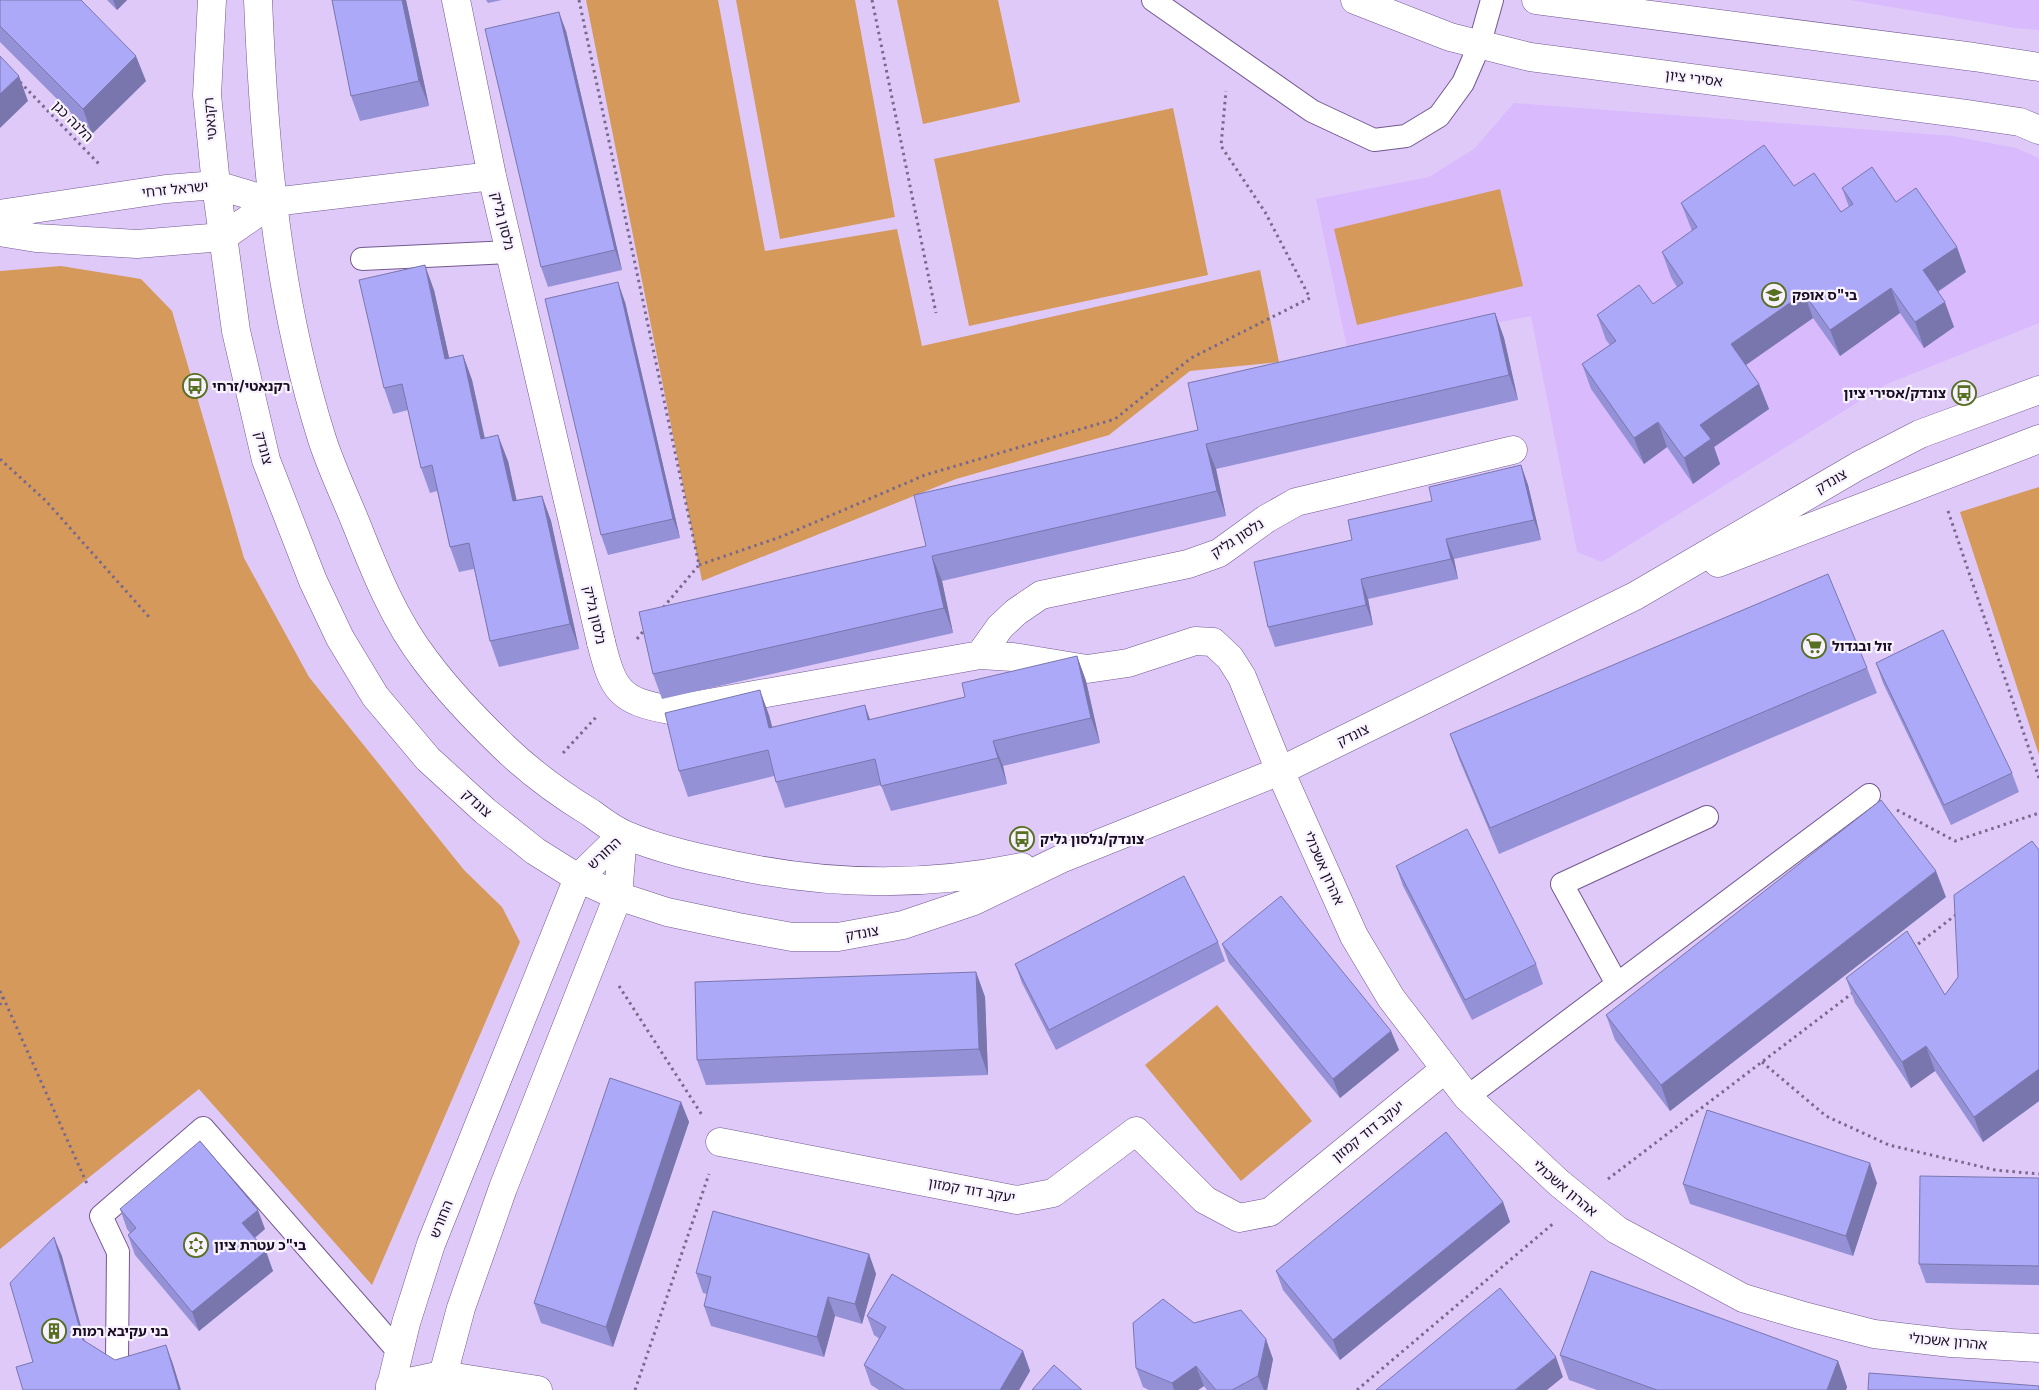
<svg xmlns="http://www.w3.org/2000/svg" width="2039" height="1390" font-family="Inter,'Noto Sans Hebrew',sans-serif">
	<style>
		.built { fill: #d9bafd }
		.green { fill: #d5995c }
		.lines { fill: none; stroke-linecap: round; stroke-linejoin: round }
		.service-casing { stroke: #72588d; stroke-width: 24 }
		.pedestrian-casing { stroke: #72588d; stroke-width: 29 }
		.minor-casing { stroke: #72588d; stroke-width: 29 }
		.tertiary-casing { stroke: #72588d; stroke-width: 29 }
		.path { stroke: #79698b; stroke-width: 3; stroke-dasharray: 2.5 4; stroke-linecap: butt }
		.service { stroke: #fff; stroke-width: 22 }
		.pedestrian { stroke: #fff; stroke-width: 28 }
		.minor { stroke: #fff; stroke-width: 28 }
		.tertiary { stroke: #fff; stroke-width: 28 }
		.wall { fill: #9591d6 }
		.shaded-wall { fill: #7976ae }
		.building { fill: #ada9f9; stroke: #7976ae }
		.labels { text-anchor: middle; stroke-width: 4.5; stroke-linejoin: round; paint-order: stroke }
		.street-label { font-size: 14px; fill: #180d22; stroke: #f8f2ff }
		.poi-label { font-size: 14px; font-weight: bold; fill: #180d22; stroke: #f8f2ff; text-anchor: start }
	</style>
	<rect width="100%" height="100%" fill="#dfc9f9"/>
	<path class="built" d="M1850,0H2039V30L2015,28Z
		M1514,103L1953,136L2016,148L2039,158V323L1887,384L1602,562L1577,552L1531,316L1348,352L1316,199L1429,177L1474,149Z"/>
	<path class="green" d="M586,0H718L765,251L897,229L922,346L1260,270L1279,362L1190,371L1109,435L956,479L702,581Z
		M736,0H855L895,217L780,239Z
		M897,0H998L1020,102L923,124Z
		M1173,108L1208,275L969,326L934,159Z
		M1500,189L1523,286L1357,325L1334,229Z
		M61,266L141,279L172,311L244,558L309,677L464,870L502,907L520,942L372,1285L199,1089L0,1249V271Z
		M2039,487V755L1960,512Z
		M1217,1005L1312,1121L1241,1181L1145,1065Z"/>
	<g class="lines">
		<defs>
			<path id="service" d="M1153,0L1312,111L1374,140L1406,136L1439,116L1463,83L1479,46L1492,0
				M362,259L510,252
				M1617,984L1562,884L1707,817
				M1467,1097L1869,795
				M117,1360L118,1252L101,1216L203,1128L398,1351"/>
			<path id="pedestrian" d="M601,642C613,690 619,701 670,710"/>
			<path id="minor" d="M456,0L492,176L601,642
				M0,214L166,189L216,185L273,202L492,176
				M0,232L36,238L137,244L223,237L273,202
				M980,655L1000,627L1016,612L1041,595L1188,564L1219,553L1266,519L1296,502L1513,450
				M670,710L980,655L1013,657L1087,669L1128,663L1195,641L1213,642L1230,658L1242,677L1280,771L1354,936L1391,998L1467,1097L1559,1183L1617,1230L1743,1298L1800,1315L1874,1334L1951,1343L2039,1348
				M720,1142L1017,1200L1053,1193L1136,1131L1205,1200L1239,1218L1270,1212L1445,1069
				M390,1386L442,1375L538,1390"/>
			<path id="tertiary" d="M212,0L207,95L216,185L236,331L266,460L313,581L340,638L375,696L428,759L485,811L535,851L578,878L618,896L667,912L738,927L792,937H838L903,925L974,901L1063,858L1280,771L1635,596L1858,466L1920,434L2039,390
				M258,0C264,147 277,297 322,439C331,467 344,494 355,521C374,569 394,620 426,661C449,692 476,720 504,747C531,773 560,794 591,813C602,821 613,830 626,835C661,850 700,858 738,866C834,886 926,887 1022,867
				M1355,0L1450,37L1530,57L1966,114L2020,122L2039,130
				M1536,0L1974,57L2039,67
				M1718,563L2039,439
				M390,1390L406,1323L431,1244L578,878L623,834
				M439,1390L461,1308L503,1188L618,896L623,834"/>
		</defs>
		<use href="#service" class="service-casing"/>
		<use href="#pedestrian" class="pedestrian-casing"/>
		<use href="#minor" class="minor-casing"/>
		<use href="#tertiary" class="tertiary-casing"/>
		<path class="path" d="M579,0L699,565L662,609
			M872,0L936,313
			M20,82L99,164
			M0,459L46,501L150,618
			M1948,511L2039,778
			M699,565L783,536L925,475L1115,419L1191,358L1310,298L1265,212L1221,146L1226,91
			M637,639L645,629
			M563,753L598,715
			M1897,810L1955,841L2039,813
			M1913,948L1957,914
			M619,986L702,1115
			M0,991L3,997L0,1005
			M3,997L88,1186
			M1762,1062L1826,1116L1889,1145L1995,1170L2039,1174
			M1608,1179L1854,992
			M635,1390L709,1174
			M1357,1390L1555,1222"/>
		<use href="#service" class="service"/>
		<use href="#pedestrian" class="pedestrian"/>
		<use href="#minor" class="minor"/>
		<use href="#tertiary" class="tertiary"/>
	</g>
	<path class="wall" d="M0,0L146,81L92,134L0,42Z
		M107,0H127L117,10Z
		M332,0H406L429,106L360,121L351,96Z
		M486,0H502L488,3Z
		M566,31L622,270L548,287L541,267Z
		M1794,186L1841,212L1849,207L1842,188L1896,202L1966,272L1938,292L1954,327L1924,348L1900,313L1840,356L1813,318L1746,365L1759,384L1769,409L1714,447L1720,464L1693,484L1667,447L1644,464L1591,389L1582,364L1610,345L1606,340L1597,315L1653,304L1677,287L1671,277L1662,252L1692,231L1681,203Z
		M434,290L449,358L463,355L472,380L485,438L508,461L517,501L542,496L551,521L579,649L499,667L490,641L474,569L459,572L450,547L437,491L430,493L421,468L408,410L393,414L384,388Z
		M625,302L680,538L608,555L601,535Z
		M1495,313L1504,338L1518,400L1216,469L1226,516L942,581L953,633L662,699L653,674L926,546L1198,430Z
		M1521,465L1528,485L1541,540L1454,559L1458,579L1368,599L1373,625L1275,647L1268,627L1352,540L1432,501Z
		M1077,656L1086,681L1100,743L1003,766L1007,784L891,811L881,785L785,808L774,776L688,797L679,771L769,715L772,727L870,720L965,697Z
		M1876,663L2012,773L2019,792L1951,825L1883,683Z
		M1867,668L1877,693L1499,854L1459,759L1450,734Z
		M2039,850V1101L1983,1142L1935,1071L1911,1088L1855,1003L1846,978L1945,995L1958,977Z
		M1396,866L1536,964L1543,984L1472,1020L1403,886Z
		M1946,897L1670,1111L1615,1040L1606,1015Z
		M1218,942L1225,961L1056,1050L1022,983L1015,964Z
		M1222,944L1391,1031L1399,1050L1340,1098L1229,963Z
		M976,972L985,997L988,1075L706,1085L697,1060Z
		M681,1102L689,1122L613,1347L541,1323L534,1303Z
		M2039,1178V1285L1926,1283L1919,1264Z
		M1877,1183L1853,1256L1690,1204L1683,1184Z
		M1503,1202L1510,1222L1340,1360L1283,1290L1276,1271Z
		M120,1209L265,1229L255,1238L273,1271L199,1331L135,1255L128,1235L130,1233L127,1229Z
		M869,1254L876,1274L862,1324L835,1316L824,1357L711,1326L704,1306L707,1294L703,1293L696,1273Z
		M867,1316L1023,1351L1030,1371L1019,1390H879L871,1385L864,1365L880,1339L874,1335Z
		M1194,1323L1273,1359L1267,1390H1207L1204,1386L1198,1390H1149L1143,1387L1136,1368Z
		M1560,1355L1838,1361L1847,1387L1846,1390H1597L1569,1380Z"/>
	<path class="shaded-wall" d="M113,0H127L117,10Z
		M402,0H406L429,106L419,81Z
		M559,12L566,31L622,270L615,250Z
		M136,56L146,81L92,134L83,109Z
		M19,76L28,101L0,128V94Z
		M1957,247L1966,272L1932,295L1923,270Z
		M425,265L434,290L455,384L445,359Z
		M618,282L625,302L680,538L673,519Z
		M1891,288L1900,313L1840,356L1830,330Z
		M1804,293L1813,318L1740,369L1731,344Z
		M1945,302L1954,327L1924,348L1915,322Z
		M1495,313L1504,338L1518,400L1509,375Z
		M463,355L472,380L490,464L481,439Z
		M1759,384L1769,409L1714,447L1720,464L1693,484L1684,458L1700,425Z
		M1658,422L1667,447L1644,464L1634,438Z
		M498,435L508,461L522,527L513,501Z
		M1206,444L1216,469L1226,516L1217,491Z
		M1521,465L1528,485L1541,540L1534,520Z
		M542,496L551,521L579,649L570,624Z
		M1446,539L1454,559L1458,579L1451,559Z
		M932,556L942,581L953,633L944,608Z
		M1361,579L1368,599L1373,625L1366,605Z
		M1077,656L1086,681L1100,743L1091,718Z
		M760,690L769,715L779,753L769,728Z
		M865,705L874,731L868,720Z
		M993,741L1003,766L1007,784L998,758Z
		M1936,871L1946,897L1670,1111L1661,1085Z
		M976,972L985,997L988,1075L979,1049Z
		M1391,1031L1399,1050L1340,1098L1333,1079Z
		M1926,1046L1935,1071L1911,1088L1902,1062Z
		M2039,1069V1101L1983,1142L1974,1117Z
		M681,1102L689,1122L613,1347L606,1327Z
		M1870,1163L1877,1183L1853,1256L1846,1236Z
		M1503,1202L1510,1222L1340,1360L1333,1340Z
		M258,1210L265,1229L249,1242L242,1223Z
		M54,1237L62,1256L90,1360L83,1340Z
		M266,1251L273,1271L199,1331L192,1312Z
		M869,1254L876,1274L862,1324L855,1304Z
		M828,1297L835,1316L824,1357L817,1337Z
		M1266,1339L1273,1359L1267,1390H1264L1258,1376Z
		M166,1345L173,1364L181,1390H179Z
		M1023,1351L1030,1371L1019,1390H1000Z
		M1556,1357L1563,1377L1547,1390H1515Z
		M1838,1361L1847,1387L1846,1390H1827Z
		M1196,1366L1204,1386L1198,1390H1174L1172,1383Z"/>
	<path class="building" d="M0,0H81L136,56L83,109L0,26Z
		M332,0H402L419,81L351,96Z
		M559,12L615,250L541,267L485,29Z
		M0,56L19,76L0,94Z
		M1764,145L1794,186L1814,173L1841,212L1853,204L1842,188L1872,167L1896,202L1916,188L1957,247L1923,270L1945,302L1915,322L1891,288L1830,330L1804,293L1731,344L1759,384L1700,425L1711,439L1684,458L1658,422L1634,438L1582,364L1616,341L1597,315L1639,285L1653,304L1683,283L1662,252L1697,227L1681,203Z
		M425,265L445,359L463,355L481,439L498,435L513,501L542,496L570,624L490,641L469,543L450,547L432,465L421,468L402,384L384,388L359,280Z
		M618,282L673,519L601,535L545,299Z
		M1495,313L1509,375L1206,444L1217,491L932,556L944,608L653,674L639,612L926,546L914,495L1198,430L1188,383Z
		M1521,465L1534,520L1446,539L1451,559L1361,579L1366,605L1268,627L1254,562L1352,540L1348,520L1432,501L1429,487Z
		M1828,574L1867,668L1490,828L1450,734Z
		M1943,630L2012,773L1944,805L1876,663Z
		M1077,656L1091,718L993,741L998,758L881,786L875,759L776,782L768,750L679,771L665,713L760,690L769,728L865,705L868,720L965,697L962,683Z
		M1881,800L1936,871L1661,1085L1606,1015Z
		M1467,829L1536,964L1465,1000L1396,866Z
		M2032,841L2039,850V1069L1974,1117L1926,1046L1902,1062L1846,978L1907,931L1945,995L1958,977L1954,895Z
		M1184,876L1218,942L1049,1030L1015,964Z
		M1281,896L1391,1031L1333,1079L1222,944Z
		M976,972L979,1049L697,1060L695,982Z
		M610,1078L681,1102L606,1327L534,1303Z
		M1707,1110L1870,1163L1846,1236L1683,1184Z
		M1446,1132L1503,1202L1333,1340L1276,1271Z
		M200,1141L258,1210L242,1223L266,1251L192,1312L128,1235L136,1228L120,1209Z
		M1920,1176L2039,1178V1266L1919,1264Z
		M713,1211L869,1254L855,1304L828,1297L817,1337L704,1306L711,1277L696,1273Z
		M54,1237L83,1340L115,1360L166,1345L179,1390H23L16,1367L33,1362L10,1283Z
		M1591,1271L1838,1361L1827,1390H1657L1560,1355Z
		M892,1274L1023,1351L1000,1390H905L864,1365L886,1327L867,1316Z
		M1500,1288L1556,1357L1515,1390H1376Z
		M1163,1299L1194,1323L1241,1310L1266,1339L1258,1376L1232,1390H1216L1196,1366L1172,1383L1136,1368L1133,1323Z
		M1054,1365L1082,1390H1032Z
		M1869,1373L2039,1386V1390H1868Z"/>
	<defs>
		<symbol id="school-ring" viewBox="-11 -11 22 22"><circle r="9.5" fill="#f8f2ff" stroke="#566f21" stroke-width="1.5"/><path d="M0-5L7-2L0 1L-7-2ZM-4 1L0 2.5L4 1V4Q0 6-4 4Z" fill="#566f21"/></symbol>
		<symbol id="bus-ring" viewBox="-11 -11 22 22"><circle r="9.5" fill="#f8f2ff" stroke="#566f21" stroke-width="1.5"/><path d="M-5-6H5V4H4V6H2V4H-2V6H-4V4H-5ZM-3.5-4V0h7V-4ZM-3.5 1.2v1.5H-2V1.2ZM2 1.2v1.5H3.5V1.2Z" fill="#566f21"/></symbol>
		<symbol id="supermarket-ring" viewBox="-11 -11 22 22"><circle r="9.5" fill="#f8f2ff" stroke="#566f21" stroke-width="1.5"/><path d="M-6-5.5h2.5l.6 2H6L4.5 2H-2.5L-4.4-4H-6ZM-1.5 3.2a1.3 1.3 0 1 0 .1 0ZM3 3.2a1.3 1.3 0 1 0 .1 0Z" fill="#566f21"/></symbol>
		<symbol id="synagogue-ring" viewBox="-11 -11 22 22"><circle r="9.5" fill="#f8f2ff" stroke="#566f21" stroke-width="1.5"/><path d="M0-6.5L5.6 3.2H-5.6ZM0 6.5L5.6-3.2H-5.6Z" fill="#566f21"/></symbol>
		<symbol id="building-ring" viewBox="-11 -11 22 22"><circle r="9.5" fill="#f8f2ff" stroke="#566f21" stroke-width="1.5"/><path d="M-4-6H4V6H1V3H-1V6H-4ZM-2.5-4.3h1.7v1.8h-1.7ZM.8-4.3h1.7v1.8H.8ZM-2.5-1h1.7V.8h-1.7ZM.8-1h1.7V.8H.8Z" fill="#566f21"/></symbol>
	</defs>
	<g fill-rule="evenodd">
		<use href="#school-ring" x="1760" y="281" width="28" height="28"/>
		<use href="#bus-ring" x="181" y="372" width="28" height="28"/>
		<use href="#bus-ring" x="1950" y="379" width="28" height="28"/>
		<use href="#supermarket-ring" x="1800" y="632" width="28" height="28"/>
		<use href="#bus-ring" x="1008" y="825" width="28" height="28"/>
		<use href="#synagogue-ring" x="182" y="1231" width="28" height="28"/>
		<use href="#building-ring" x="40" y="1317" width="28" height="28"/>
	</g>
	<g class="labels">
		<g class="street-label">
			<text transform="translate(1694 78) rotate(7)" y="5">אסירי ציון</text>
			<text transform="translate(210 119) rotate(-95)" y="5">רקנאטי</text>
			<text transform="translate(73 121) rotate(45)" y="5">הלנה כגן</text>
			<text transform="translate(175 189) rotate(-6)" y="5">ישראל זרחי</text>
			<text transform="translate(503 221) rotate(76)" y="5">נלסון גליק</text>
			<text transform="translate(264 448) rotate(75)" y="5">צונדק</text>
			<text transform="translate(1831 481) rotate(-30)" y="5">צונדק</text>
			<text transform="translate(1237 538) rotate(-33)" y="5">נלסון גליק</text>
			<text transform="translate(595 615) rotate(77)" y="5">נלסון גליק</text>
			<text transform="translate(1353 735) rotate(-26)" y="5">צונדק</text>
			<text transform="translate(477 803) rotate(42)" y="5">צונדק</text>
			<text transform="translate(604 853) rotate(-43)" y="5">החורש</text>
			<text transform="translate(1324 868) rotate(66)" y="5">אהרון אשכולי</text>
			<text transform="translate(862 933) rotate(-10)" y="5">צונדק</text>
			<text transform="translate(1368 1131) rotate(-39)" y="5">יעקב דוד קמזון</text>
			<text transform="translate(1565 1188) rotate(40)" y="5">אהרון אשכולי</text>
			<text transform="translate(972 1190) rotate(10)" y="5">יעקב דוד קמזון</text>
			<text transform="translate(441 1219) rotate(-68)" y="5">החורש</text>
			<text transform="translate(1948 1341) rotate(5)" y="5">אהרון אשכולי</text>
		</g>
		<g class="poi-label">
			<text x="1792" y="300">בי"ס אופק</text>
			<text x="212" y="391">רקנאטי/זרחי</text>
			<text x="1946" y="398" text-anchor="end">צונדק/אסירי ציון</text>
			<text x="1832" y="651">זול ובגדול</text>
			<text x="1040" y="844">צונדק/נלסון גליק</text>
			<text x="214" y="1250">בי"כ עטרת ציון</text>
			<text x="72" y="1336">בני עקיבא רמות</text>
		</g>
	</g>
</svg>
